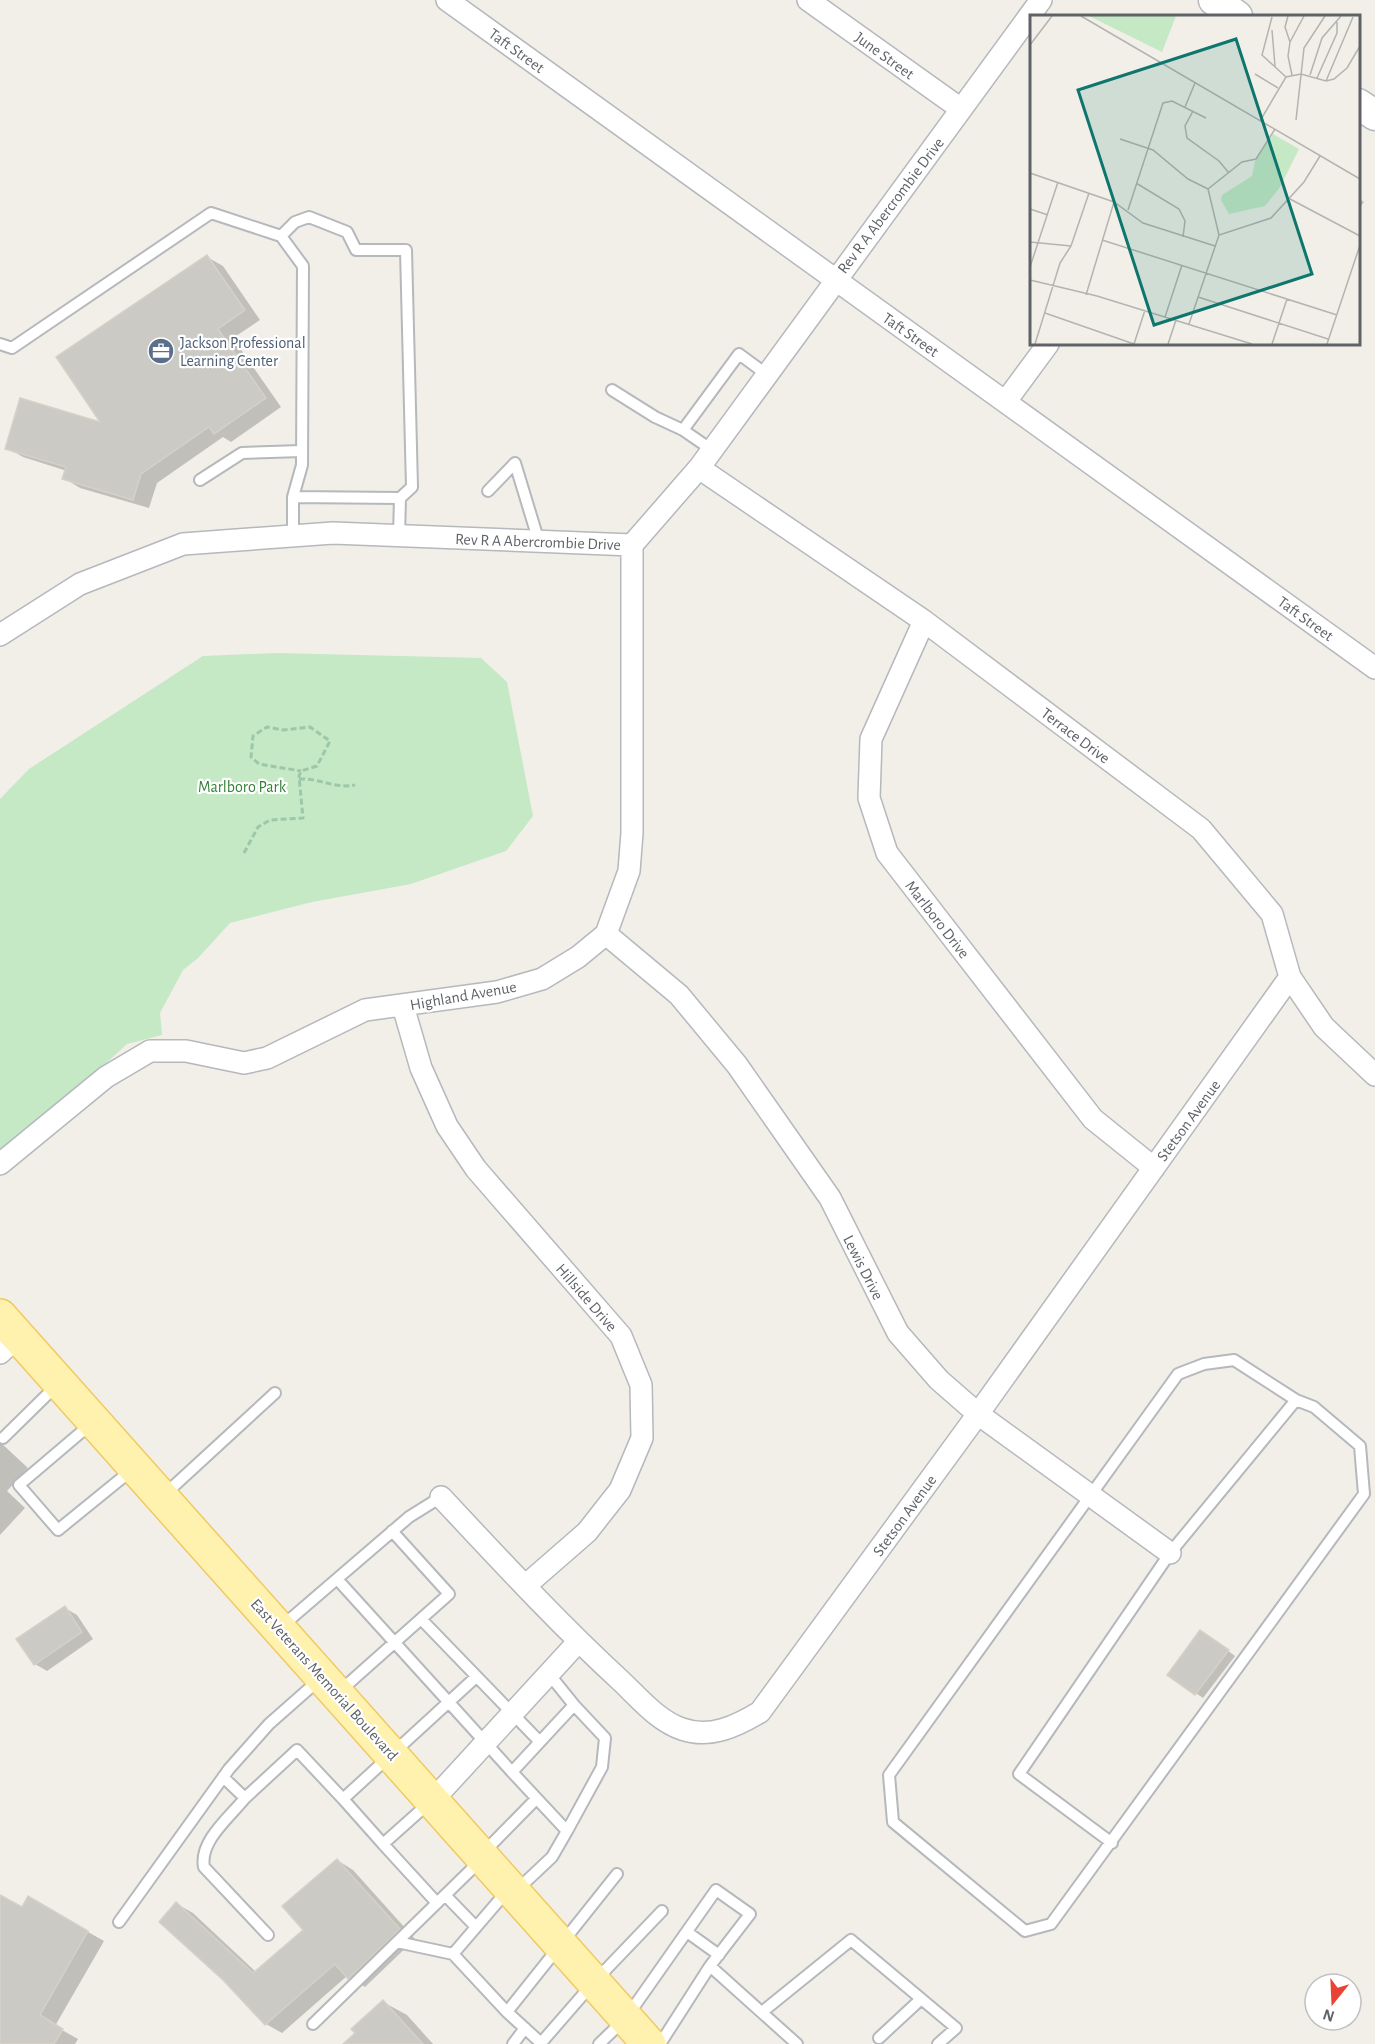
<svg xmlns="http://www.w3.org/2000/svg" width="1375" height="2044" font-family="'Alegreya Sans',sans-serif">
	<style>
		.green { fill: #c5e8c5 }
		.shadow { fill: #0003 }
		.building { fill: #cccac5; stroke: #d6d1c6; stroke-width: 1.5 }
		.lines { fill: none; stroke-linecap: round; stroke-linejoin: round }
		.lane-casing { stroke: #b5b8bc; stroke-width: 14 }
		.street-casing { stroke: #b5b8bc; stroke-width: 24 }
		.secondary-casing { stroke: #b6babf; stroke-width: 33 }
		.primary-casing { stroke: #f2c960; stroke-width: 36 }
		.path { stroke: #9cc7a9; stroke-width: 3; stroke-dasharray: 6 3; stroke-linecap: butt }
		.lane { stroke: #fff; stroke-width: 10 }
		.street { stroke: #fff; stroke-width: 21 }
		.secondary { stroke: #fff; stroke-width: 30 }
		.primary { stroke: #fff2af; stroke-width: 33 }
		.labels { text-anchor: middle; stroke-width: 4.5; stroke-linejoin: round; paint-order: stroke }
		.street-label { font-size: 16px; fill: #5f6368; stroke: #fff }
		.service-label { font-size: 16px; fill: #4e5e75; stroke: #fff; text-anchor: start }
		.park-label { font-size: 16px; fill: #348238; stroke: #fff }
		.inset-road { fill: none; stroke: #b3b3b1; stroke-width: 1.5 }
		.view { fill: #0f766e; fill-opacity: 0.15; stroke: #0f766e; stroke-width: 3 }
		.inset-edge { fill: none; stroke: #5f6368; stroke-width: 3 }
	</style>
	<rect width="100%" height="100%" fill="#f1efe8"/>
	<path class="green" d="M277,653L481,658L507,682L533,816L506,851L411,884L312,902L230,923L198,958L183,970L160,1013L162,1035L127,1044L0,1161V799L29,769L203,656Z"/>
	<path class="shadow" d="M1358,198L1364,202L1358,210Z
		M207,257L223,266L260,320L233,338L281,407L231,442L223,437L157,483L149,508L80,488L64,478L67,471L23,457L7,448L104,425Z
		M0,1442L28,1468L7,1491L25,1508L0,1535Z
		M65,1608L77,1615L93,1639L47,1671L35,1664Z
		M1208,1636L1235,1656L1203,1698L1170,1675Z
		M337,1860L353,1870L415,1939L365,1987L347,1976L282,2033L266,2024L225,1979L177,1904L193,1913L257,1973L305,1931Z
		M0,1896L22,1909L28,1898L104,1941L55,2026L78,2039L75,2044H0Z
		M383,2002L407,2015L433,2044H345Z"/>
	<path class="building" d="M207,255L245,310L218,329L266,398L214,434L209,427L141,474L133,500L62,479L66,467L5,449L20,398L100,422L56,357Z
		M65,1606L82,1632L34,1665L16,1639Z
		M1200,1630L1229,1650L1195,1695L1167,1675Z
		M337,1859L400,1929L348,1979L335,1964L265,2025L223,1980L159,1922L176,1902L253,1973L303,1930L282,1906Z
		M0,1895L22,1907L28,1896L88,1931L40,2015L63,2029L54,2044H0Z
		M383,2000L423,2044H343L355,2033L351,2029Z"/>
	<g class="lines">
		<defs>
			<path id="lane" d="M281,236L295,222L309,217L347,232L356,250H406L412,487L400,498L399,536
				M0,344L12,348L211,213L281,236L303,266L302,465L293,497V536
				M612,390L655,417L683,430
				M712,450L683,430L739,354L766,374
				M200,480L242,453L302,451
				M488,491L515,463L539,542
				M293,497L400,498
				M1234,1360L1296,1400L1314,1407L1360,1446L1364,1494L1051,1924L1025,1931L893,1822L889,1775L1178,1374L1204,1364Z
				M92,1423L19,1485L58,1530L133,1469
				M3,1438L57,1385
				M164,1495L275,1393
				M337,1579L512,1772
				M421,1619L540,1742
				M281,1627L409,1517L441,1497
				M549,1674L574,1705
				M340,1691L449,1594L392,1531
				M223,1777L245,1798L297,1750L343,1799
				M245,1798C230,1817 199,1841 204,1867L268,1935
				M430,1802L383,1844L343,1799L476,1677
				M1112,1843L1019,1774L1170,1553L1296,1400
				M383,1844L437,1903
				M484,1852L536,1799
				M617,1874L507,2012L541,2043L594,1982L662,1911
				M517,1890L552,1857L567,1831L512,1772L574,1705L605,1738L602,1767L567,1831
				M507,1891L453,1954L507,2012
				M445,1895L476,1927
				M119,1922L229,1769L269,1724L320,1679
				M687,1932L719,1955
				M397,1942L453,1954
				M710,1966L797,2044
				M762,2012L851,1940L956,2028L938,2044
				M313,2024L481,1860
				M879,2038L921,1999
				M513,2044L525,2028
				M599,2044L626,2018L716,1890L750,1914L710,1966L660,2044"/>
			<path id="street" d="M447,0L1375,668
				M808,0L961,109
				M1006,401L1048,344
				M699,468L924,621L1201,829L1272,914L1290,977L1324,1027L1375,1075
				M924,621L871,739L869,798L887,853L1093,1119L1154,1168
				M0,635L80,584L183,544L333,533L632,545L699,468L1041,0
				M606,934L679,995L737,1065L830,1198L898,1333L939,1380L978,1414L1170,1553
				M403,1006L421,1068L447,1126L476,1169L621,1336L641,1385L642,1438L620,1490L587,1532L525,1586
				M0,1164L106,1077L150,1051H186L244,1063L267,1058L365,1010L497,992L542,979L578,957L606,934L629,871L632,833V545
				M0,1353L18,1336
				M441,1497C500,1560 558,1623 621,1681C639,1698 658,1721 682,1729C710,1739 737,1726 760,1712L978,1414L1290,977
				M433,1800L578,1642"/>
			<path id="secondary" d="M1214,0L1237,16
				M1358,104L1375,115"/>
			<path id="primary" d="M0,1316L649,2044"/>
		</defs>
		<use href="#lane" class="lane-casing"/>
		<use href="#street" class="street-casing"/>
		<use href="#secondary" class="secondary-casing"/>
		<use href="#primary" class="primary-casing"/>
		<path class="path" d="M299,779C320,778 334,789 355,785
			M244,853L258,827L270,820L303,818L299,776L301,771L317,766L330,741L310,727L283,730L267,727L253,736L251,757L259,764L301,771"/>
		<use href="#lane" class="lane"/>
		<use href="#street" class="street"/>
		<use href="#secondary" class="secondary"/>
		<use href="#primary" class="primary"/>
	</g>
	<defs>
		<symbol id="office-disc" viewBox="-11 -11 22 22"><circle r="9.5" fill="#5c6f8a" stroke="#fff"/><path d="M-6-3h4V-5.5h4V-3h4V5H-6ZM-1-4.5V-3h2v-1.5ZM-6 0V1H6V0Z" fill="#fff"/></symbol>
	</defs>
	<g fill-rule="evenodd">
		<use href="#office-disc" x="146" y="336" width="30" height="30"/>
	</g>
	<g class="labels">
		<g class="street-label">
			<text transform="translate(517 50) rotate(36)" y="6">Taft Street</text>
			<text transform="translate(885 55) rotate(36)" y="6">June Street</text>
			<text transform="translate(890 205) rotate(-53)" y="6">Rev R A Abercrombie Drive</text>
			<text transform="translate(911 334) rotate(35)" y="6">Taft Street</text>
			<text transform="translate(538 541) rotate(2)" y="6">Rev R A Abercrombie Drive</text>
			<text transform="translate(1306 618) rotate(36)" y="6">Taft Street</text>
			<text transform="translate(1076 735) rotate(37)" y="6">Terrace Drive</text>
			<text transform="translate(938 919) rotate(52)" y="6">Marlboro Drive</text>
			<text transform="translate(463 995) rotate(-10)" y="6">Highland Avenue</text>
			<text transform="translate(1188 1120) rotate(-54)" y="6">Stetson Avenue</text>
			<text transform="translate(864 1267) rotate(63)" y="6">Lewis Drive</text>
			<text transform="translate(587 1297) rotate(49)" y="6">Hillside Drive</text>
			<text transform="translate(904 1515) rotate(-54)" y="6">Stetson Avenue</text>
			<text transform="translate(325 1679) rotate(48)" y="6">East Veterans Memorial Boulevard</text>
		</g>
		<g class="service-label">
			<text x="180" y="348">Jackson Professional<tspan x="180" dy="18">Learning Center</tspan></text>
		</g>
		<g class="park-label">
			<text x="242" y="792">Marlboro Park</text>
		</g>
	</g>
	<g transform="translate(1030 15)">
		<rect width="330" height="330" fill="#f1efe8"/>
		<path d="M59,1H146L132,37ZM243,119L269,134L250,172L235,191L199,199L191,185L192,180L222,161L225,146Z" fill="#c5e8c5"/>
		<path class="inset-road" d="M51,1L330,164M258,1L255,12L260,27L258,41L262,60M242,2L232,40L256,62M242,15L245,51M260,27L274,1M0,30L22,1M225,59L248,73M280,60L292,23L311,1M287,63L307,18V7M296,66L323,2M155,92L165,68M163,96L155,111L157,123L189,146L199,158M266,105L274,33L295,1M230,106L256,62L271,59L296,66L304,64L317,53L330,31M90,124L123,135L158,164L178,174M0,158L84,187L113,208L185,231M106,168L149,194L155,206L153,222M260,184L330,221M0,194L18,200M98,195L133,88L142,86L176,103M189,220L178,174L212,147L226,144L245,114M72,225L307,300M0,227L41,231M0,252L28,167M0,265L67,281L222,329M56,280L84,187M168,282L298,324M15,298L104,329M135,302L152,250M159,309L189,220L241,203L274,167L290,141M5,329L30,248L41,231L59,178M104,329L115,295M138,329L146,305M242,329L257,284M297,329L330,230"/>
		<path class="view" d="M206,24L282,259L124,310L48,75Z"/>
		<rect width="330" height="330" class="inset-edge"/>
	</g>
	<g transform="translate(1333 2002) rotate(198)"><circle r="28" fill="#ffffff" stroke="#bfc1c3" stroke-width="1.5"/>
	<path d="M0-4.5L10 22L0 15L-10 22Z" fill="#ea4335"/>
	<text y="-9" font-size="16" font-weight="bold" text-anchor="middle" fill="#5f6368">N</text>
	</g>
</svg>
